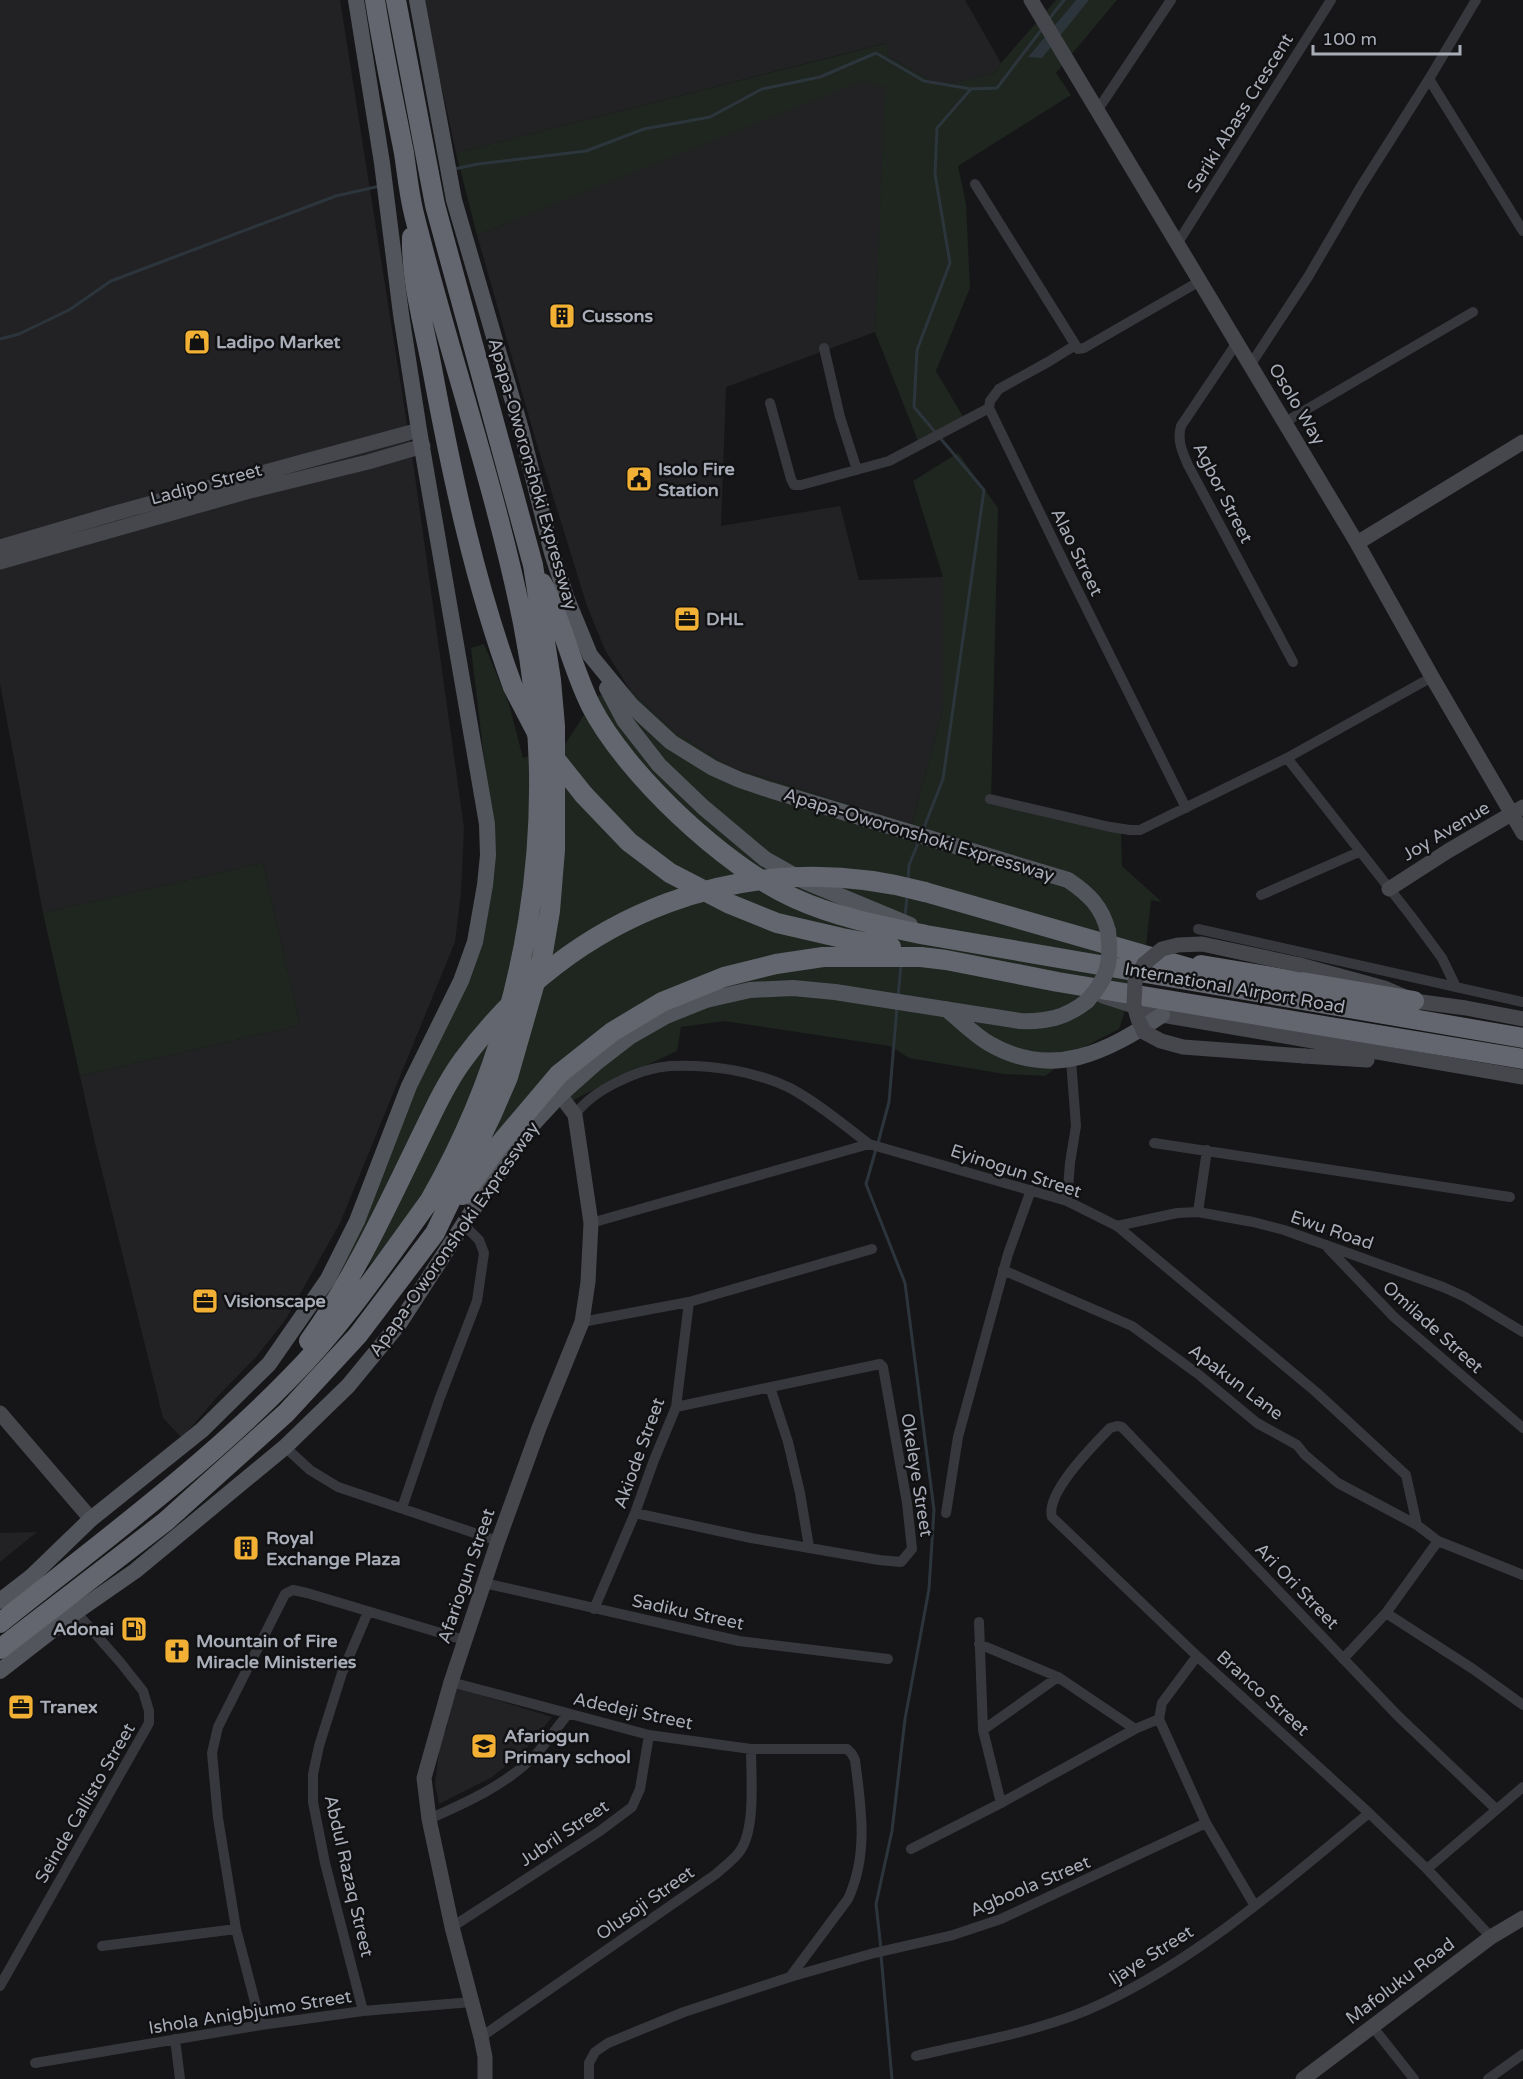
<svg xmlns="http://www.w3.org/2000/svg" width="1523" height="2079" font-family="'Varela Round',sans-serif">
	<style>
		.built { fill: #222225 }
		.green { fill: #1e261f }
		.water { fill: #2c353c }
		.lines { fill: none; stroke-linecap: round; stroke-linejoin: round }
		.stream { stroke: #2c353c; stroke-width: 3 }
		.street { stroke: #37383d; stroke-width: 10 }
		.secondary { stroke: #45474d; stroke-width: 15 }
		.primary { stroke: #53555c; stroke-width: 16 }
		.highway { stroke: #63666e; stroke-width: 20 }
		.secondary-bridge { stroke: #45474d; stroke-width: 15 }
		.primary-bridge { stroke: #53555c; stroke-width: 16 }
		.highway-bridge { stroke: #63666e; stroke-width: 20 }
		.labels { text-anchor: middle; stroke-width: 5; stroke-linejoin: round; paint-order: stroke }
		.street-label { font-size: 18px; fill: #a8adb8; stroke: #111113 }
		.poi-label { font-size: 18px; font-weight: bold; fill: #a8adb8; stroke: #111113; text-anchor: start }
	</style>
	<rect width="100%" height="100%" fill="#161618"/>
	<path class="built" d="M0,0H340L413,462L464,828L461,892L455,942L340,1223L286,1319L256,1357L217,1397L182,1438L163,1418L95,1143L80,1076L300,1025L263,863L43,913L0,684Z
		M423,0H965L1001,63L995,73L940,86L888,56L886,43L456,153Z
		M863,80L886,87L875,332L726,387L721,526L840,506L859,580L943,577V709L912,824L730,767L675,732L630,690L605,650L587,606L535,438L477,235Z
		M37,1532L0,1562V1533Z
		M458,1688L552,1717L525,1750L492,1777L439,1804L435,1784L440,1743L448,1725L442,1723L451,1694Z"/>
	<path class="green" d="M1056,0H1076L1029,56L1079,11L1089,0H1117L1056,73L1071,95L958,166L966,204L970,288L936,371L968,425L918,441L875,332L885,87L863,81L477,235L456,153L887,43L888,56L940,86L995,73L1001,63Z
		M958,453L998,508L991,803L1121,832L1122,866L1162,902L1151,900L1146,946L1119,1029L1086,1046L1045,1076L1004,1074L909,1058L890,1046L724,1021L681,1027L677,1051L595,1089L487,1145L369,1265L333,1268L449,1015L493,835L471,648L484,644L509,704L523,758L566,743L596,696L630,690L675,732L730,767L912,824L943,709V577L913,481Z
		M263,863L300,1025L80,1076L43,913Z"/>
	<path class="water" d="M1076,0H1089L1042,58L1028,57Z"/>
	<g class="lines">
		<path class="stream" d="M1049,19L1064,0
			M454,169L478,164L586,151L644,129L710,117L762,89L820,77L876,53L924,81L971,89L997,88L1042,29
			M0,339L19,334L69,310L111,281L336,196L380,186
			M923,830L943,779L984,490L914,407L917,350L950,263L935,174L937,128L971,89
			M908,881L909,865L919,841
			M905,917L907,896
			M898,997L901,965
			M878,1143L889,1102L897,1007
			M876,1149L866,1184L905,1283L934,1510L929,1589L905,1719L892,1831L876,1904L881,1949
			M881,1955L892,2079"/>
		<path class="street" d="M1429,79L1523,231
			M1097,111L1171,0
			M975,184L1078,349L1084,348L1200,281
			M1177,244L1331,0
			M1236,344L1181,426C1177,441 1182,451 1188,465L1293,662
			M1074,346L1048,362L999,389L990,401L989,408L1072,579L1186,808
			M824,348L840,417L857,470
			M1251,364L1308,277L1360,188L1429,79L1476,0
			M770,403L791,479L794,485H801L889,461L989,408
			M1285,422L1473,312
			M1287,758L1411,916L1442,958L1456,987
			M990,799L1110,827L1130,830H1140L1287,758L1432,677
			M1261,895L1359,852
			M1198,929L1523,1002
			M575,1115C592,1090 640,1068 670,1066C709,1064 755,1071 790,1088C818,1103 844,1125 869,1144
			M1154,1143L1510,1197
			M1067,1201L1070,1163L1076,1126L1071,1060
			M1198,1212L1207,1150
			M591,1223L869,1144L1067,1201L1117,1226L1316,1392L1406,1475L1417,1525
			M1117,1226L1177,1213L1198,1212L1253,1222L1284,1230L1443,1287L1465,1297L1523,1332
			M1328,1248L1394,1317L1523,1428
			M1003,1270L1132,1326L1198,1374L1257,1423L1297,1445L1305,1455L1338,1483L1417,1525L1438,1541L1523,1575
			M582,1322L689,1302L872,1249
			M770,1387L788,1442L800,1493L809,1547
			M285,1447L310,1470L338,1487L498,1541
			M402,1508L439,1400L477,1301L484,1253L479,1240L463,1224
			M635,1513L751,1538L879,1560L901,1562L912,1549L907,1503L883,1367L880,1364L676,1407
			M946,1513L958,1437L1008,1254L1031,1190
			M484,1583L739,1641L888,1659
			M594,1609L635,1513L654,1460L676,1407L689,1302
			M1386,1613L1473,1669L1523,1705
			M979,1622L983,1730L1001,1803
			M979,1644L1058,1677L1135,1729
			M1197,1656L1162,1703L1159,1719L1206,1823L1255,1906
			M1343,1659L1386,1613L1438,1541
			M451,1682L649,1735L751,1749H847L852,1754L855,1760C861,1807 869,1854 848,1899L790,1977
			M983,1730L1058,1677
			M429,1819C468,1802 510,1783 539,1751C549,1739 558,1726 568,1714
			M911,1849L1001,1803L1135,1729L1159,1719
			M1427,1869L1523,1787
			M452,1927L600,1831L632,1807L640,1789L649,1735
			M1491,1937L1427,1869L1369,1813L1197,1656L1052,1517C1045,1493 1094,1445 1110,1428L1117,1426L1122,1427L1398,1716L1496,1809
			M102,1946L236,1929
			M0,1986L149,1723V1711L143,1691L120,1662L76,1612
			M363,2011L325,1863L313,1802V1774L319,1746L342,1673L368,1612
			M261,2025L236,1929L218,1818L212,1753L218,1727L285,1594L293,1590L307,1593L464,1640
			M1372,2026L1414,2079
			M481,2037L716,1874C723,1867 734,1860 740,1851C756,1828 751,1777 751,1749
			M175,2039L180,2079
			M916,2056C978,2041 1045,2031 1103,2003C1202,1956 1285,1882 1369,1813
			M35,2063L261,2025L363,2011L472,2002
			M589,2079V2063L595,2052L608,2043L684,2012L790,1977L874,1953L953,1935L1001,1919L1206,1823
			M1488,2079L1523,2054"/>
		<path class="secondary" d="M1031,0L1357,543L1432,677L1523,833
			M1357,543L1523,442
			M0,547L112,514L419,430
			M0,562L246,492L368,462L423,446
			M1389,889L1448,851L1523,807
			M1300,965L1384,988L1414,1001L1466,1008L1523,1019
			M1103,996L1162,1015L1523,1077
			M1304,1056L1367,1060
			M0,1413L91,1519
			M485,2079V2057L481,2037L452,1927L429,1819L424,1778L451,1682L498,1541L539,1428L582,1322L588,1282L591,1223L575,1115L560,1095
			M1303,2079L1491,1937L1523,1918"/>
		<path class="primary" d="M417,0L454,200L521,429L552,553L567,599L590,655L632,706L671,742L713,768L740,780L770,790L1068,880C1089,894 1102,907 1108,931
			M607,688L624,720L659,765L703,807L765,859L804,881L910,925
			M946,1009C960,1020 974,1035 990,1044C1053,1080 1107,1052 1162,1015
			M0,1601L32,1576L91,1519L202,1430L269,1364L328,1279L357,1221L409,1086L461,981L475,942L485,885L488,855L487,824L419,430L401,314L382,163L356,0
			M0,1671L76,1612L135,1571L285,1447L348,1386L399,1324L474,1208L534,1123L560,1095L596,1063L631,1036L666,1016L706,1000L750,990L793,988L835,992L1020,1021C1046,1022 1066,1018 1087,1001"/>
		<path class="highway" d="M412,237C411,281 424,326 432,368C452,476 475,584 513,687
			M542,583C563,622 571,666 591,706C626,774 724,866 794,898C835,917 882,926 926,935L1523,1038
			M584,795L629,842L670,873L730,904L777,923L842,938L891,947
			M925,892L1214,975
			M1201,965L1414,1001
			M463,1195L498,1146L559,1074L612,1032L662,1002L724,977L776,964L823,957H921L946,960L1058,982L1523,1059
			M309,1341C358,1273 392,1195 429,1120
			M0,1623C99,1544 201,1469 289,1379C343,1325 385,1262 430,1200C529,1027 562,819 523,623C495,485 448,351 414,214C409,194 407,173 404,153C394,102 383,51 375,0
			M0,1649L166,1521L286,1413L358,1335L435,1233L492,1114L508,1077L542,958L550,911L555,850V726L551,680L533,565L435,205L396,0"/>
		<path class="secondary-bridge" d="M1300,965L1202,944L1178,945L1162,949L1144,964L1135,981L1134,1005L1138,1019L1144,1032L1161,1041L1183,1047L1304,1056"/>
		<path class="primary-bridge" d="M1087,1001C1108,978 1112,962 1108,931"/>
		<path class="highway-bridge" d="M513,687L541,741L584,795
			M429,1120C439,1099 449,1079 463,1060C571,913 747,844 925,892"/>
	</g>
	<defs>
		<symbol id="building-square" viewBox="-11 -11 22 22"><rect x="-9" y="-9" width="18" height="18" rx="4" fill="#f2b134" stroke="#111113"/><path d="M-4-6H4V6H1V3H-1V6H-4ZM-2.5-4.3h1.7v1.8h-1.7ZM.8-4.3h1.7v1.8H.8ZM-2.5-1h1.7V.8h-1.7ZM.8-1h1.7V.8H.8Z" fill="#111"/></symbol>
		<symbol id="shop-square" viewBox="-11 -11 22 22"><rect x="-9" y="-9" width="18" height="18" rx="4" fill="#f2b134" stroke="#111113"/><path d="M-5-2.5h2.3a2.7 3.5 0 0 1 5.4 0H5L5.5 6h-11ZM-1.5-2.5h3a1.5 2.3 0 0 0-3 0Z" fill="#111"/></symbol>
		<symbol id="civic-square" viewBox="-11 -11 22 22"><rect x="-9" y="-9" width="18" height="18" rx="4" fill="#f2b134" stroke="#111113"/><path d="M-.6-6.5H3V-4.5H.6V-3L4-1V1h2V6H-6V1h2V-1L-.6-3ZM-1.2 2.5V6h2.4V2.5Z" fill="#111"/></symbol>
		<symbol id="office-square" viewBox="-11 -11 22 22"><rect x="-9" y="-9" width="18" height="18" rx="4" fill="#f2b134" stroke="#111113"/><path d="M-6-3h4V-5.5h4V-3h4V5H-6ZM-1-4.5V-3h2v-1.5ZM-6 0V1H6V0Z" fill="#111"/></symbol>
		<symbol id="fuel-square" viewBox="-11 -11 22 22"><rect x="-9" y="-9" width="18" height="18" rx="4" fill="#f2b134" stroke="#111113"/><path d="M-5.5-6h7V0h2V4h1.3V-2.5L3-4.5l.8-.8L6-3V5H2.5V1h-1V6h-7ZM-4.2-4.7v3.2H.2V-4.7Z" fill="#111"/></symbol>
		<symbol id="church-square" viewBox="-11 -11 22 22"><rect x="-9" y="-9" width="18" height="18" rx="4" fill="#f2b134" stroke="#111113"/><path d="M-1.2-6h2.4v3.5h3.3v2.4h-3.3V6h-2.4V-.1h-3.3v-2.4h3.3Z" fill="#111"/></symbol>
		<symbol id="school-square" viewBox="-11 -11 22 22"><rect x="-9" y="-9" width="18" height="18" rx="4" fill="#f2b134" stroke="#111113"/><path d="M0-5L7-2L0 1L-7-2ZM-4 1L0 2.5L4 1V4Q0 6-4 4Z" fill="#111"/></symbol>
	</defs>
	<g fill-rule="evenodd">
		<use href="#building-square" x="547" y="301" width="30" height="30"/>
		<use href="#shop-square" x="182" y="327" width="30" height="30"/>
		<use href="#civic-square" x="624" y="464" width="30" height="30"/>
		<use href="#office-square" x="672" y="604" width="30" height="30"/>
		<use href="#office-square" x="190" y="1286" width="30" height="30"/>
		<use href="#building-square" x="231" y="1533" width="30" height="30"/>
		<use href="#fuel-square" x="119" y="1614" width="30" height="30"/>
		<use href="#church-square" x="162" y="1636" width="30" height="30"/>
		<use href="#office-square" x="6" y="1692" width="30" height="30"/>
		<use href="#school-square" x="469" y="1731" width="30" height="30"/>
	</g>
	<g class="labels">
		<g class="street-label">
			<text transform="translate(1240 113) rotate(-58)" y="6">Seriki Abass Crescent</text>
			<text transform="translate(1297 404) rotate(59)" y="6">Osolo Way</text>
			<text transform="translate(533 474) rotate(74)" y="6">Apapa-Oworonshoki Expressway</text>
			<text transform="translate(206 484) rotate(-15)" y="6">Ladipo Street</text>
			<text transform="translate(1223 493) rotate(63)" y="6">Agbor Street</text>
			<text transform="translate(1077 552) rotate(64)" y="6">Alao Street</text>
			<text transform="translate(1446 831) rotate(-31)" y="6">Joy Avenue</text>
			<text transform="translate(919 835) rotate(17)" y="6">Apapa-Oworonshoki Expressway</text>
			<text transform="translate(1235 988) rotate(10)" y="6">International Airport Road</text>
			<text transform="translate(1016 1171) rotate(18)" y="6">Eyinogun Street</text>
			<text transform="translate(1332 1230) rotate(19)" y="6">Ewu Road</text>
			<text transform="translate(454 1239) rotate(-55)" y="6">Apapa-Oworonshoki Expressway</text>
			<text transform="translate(1433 1327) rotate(42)" y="6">Omilade Street</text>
			<text transform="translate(1236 1382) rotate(37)" y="6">Apakun Lane</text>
			<text transform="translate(639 1453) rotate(-70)" y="6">Akiode Street</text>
			<text transform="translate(917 1475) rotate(81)" y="6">Okeleye Street</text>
			<text transform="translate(466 1576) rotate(-71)" y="6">Afariogun Street</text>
			<text transform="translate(1297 1586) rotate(46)" y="6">Ari Ori Street</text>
			<text transform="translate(688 1612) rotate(12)" y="6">Sadiku Street</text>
			<text transform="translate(1263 1693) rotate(42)" y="6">Branco Street</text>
			<text transform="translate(633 1711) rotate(12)" y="6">Adedeji Street</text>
			<text transform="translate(85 1803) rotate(-60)" y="6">Seinde Callisto Street</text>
			<text transform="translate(564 1833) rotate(-34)" y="6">Jubril Street</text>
			<text transform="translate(349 1876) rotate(77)" y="6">Abdul Razaq Street</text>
			<text transform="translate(1030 1886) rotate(-23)" y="6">Agboola Street</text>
			<text transform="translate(645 1903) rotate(-35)" y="6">Olusoji Street</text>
			<text transform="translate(1151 1955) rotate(-32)" y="6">Ijaye Street</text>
			<text transform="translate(1400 1981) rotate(-37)" y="6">Mafoluku Road</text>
			<text transform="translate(250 2012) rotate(-9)" y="6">Ishola Anigbjumo Street</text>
		</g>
		<g class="poi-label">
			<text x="582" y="322">Cussons</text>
			<text x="216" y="348">Ladipo Market</text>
			<text x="658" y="475">Isolo Fire<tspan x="658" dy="21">Station</tspan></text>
			<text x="706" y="625">DHL</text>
			<text x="224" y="1307">Visionscape</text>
			<text x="266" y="1544">Royal<tspan x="266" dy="21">Exchange Plaza</tspan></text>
			<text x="114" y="1635" text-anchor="end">Adonai</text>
			<text x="196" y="1647">Mountain of Fire<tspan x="196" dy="21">Miracle Ministeries</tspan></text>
			<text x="40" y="1713">Tranex</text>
			<text x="504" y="1742">Afariogun<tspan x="504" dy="21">Primary school</tspan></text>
		</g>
	</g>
	<path d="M1313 45v9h147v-9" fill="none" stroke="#a8adb8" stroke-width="3"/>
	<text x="1322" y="45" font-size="18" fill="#a8adb8" stroke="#111113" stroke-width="4.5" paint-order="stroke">100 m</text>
</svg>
